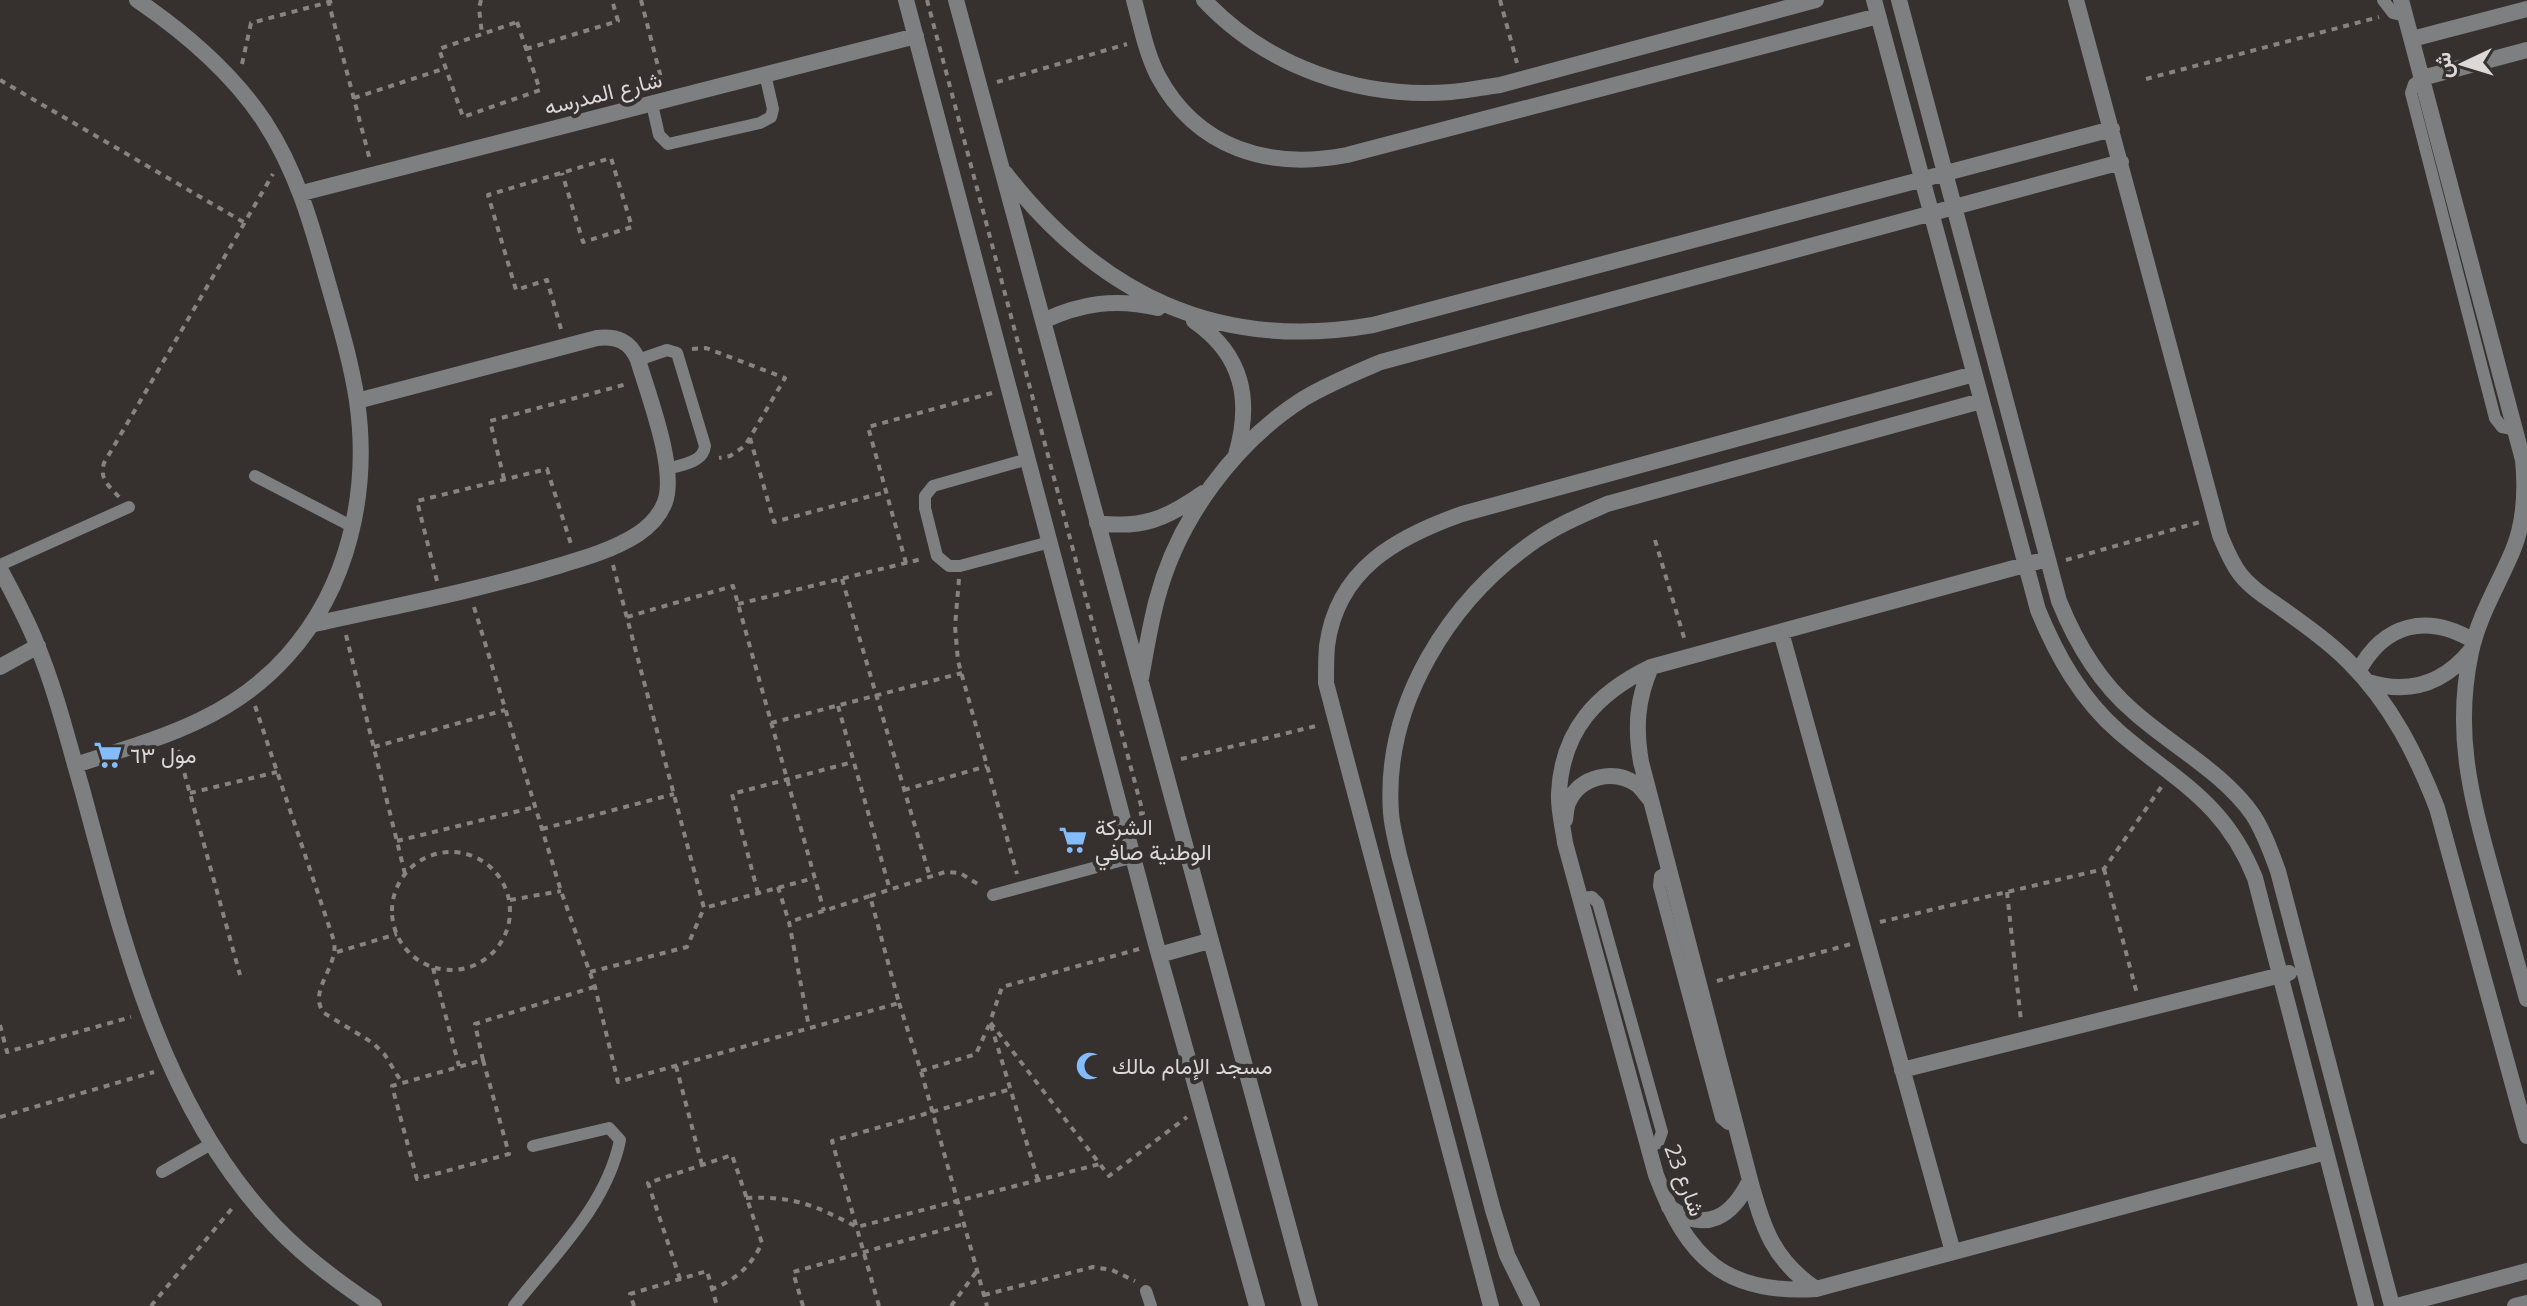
<svg xmlns="http://www.w3.org/2000/svg" width="2527" height="1306" font-family="'Open Sans',Vazirmatn,sans-serif">
	<style>
		.lines { fill: none; stroke-linecap: round; stroke-linejoin: round }
		.path { stroke: #878381; stroke-width: 4; stroke-dasharray: 6 6; stroke-linecap: butt }
		.service { stroke: #7d7f81; stroke-width: 12 }
		.minor { stroke: #7d7f81; stroke-width: 16 }
		.labels { text-anchor: middle; stroke-width: 8; stroke-linejoin: round; paint-order: stroke }
		.street-label { font-size: 22px; fill: #dbd8d7; stroke: #36312f }
		.poi-label { font-size: 22px; fill: #dbd8d7; stroke: #36312f; text-anchor: start }
	</style>
	<rect width="100%" height="100%" fill="#36312f"/>
	<g class="lines">
		<path class="path" d="M328,0L370,160
			M481,0L479,8L482,34
			M641,0L662,82
			M927,0L1143,813L1139,814
			M1500,0L1517,63
			M517,22L540,90L463,117L439,49Z
			M526,49L618,21L612,0
			M242,64L251,23L337,0
			M2146,79L2379,17
			M0,80L245,223
			M997,82L1127,44
			M354,98L446,68
			M561,329L547,280L516,290L488,195L611,158L632,227L583,242L562,173
			M692,349L706,348L785,378L745,446L730,456L719,458
			M750,438L774,522L886,492
			M504,479L490,421L627,384
			M119,497C109,486 99,479 104,463L273,174
			M1655,540L1685,641
			M2066,560L2200,522
			M906,563L868,427L992,393
			M613,565L704,908L814,878
			M842,579L930,877
			M959,579L955,626L958,661L1017,874
			M437,581L417,501L547,469L571,544
			M738,604L922,559
			M474,607L561,891L595,987L618,1082L899,1003L870,896L789,922
			M627,617L733,586L824,911
			M346,635L405,874
			M255,706L334,941C339,967 307,991 324,1013L373,1043L385,1055L402,1083
			M838,706L890,890
			M771,723L962,673
			M374,747L505,710
			M178,750L240,975
			M1181,759L1320,725
			M904,790L987,766
			M190,793L277,772
			M542,829L674,794
			M397,841L535,807
			M392 911a59 59 0 1 1 118 0a59 59 0 1 1-118 0Z
			M2104,869L2137,994
			M778,887L789,922L809,1027
			M2007,892L2021,1021
			M758,893L732,794L853,762
			M870,896L945,872L960,873L981,886
			M510,900L561,891
			M1880,922L2104,869L2162,786
			M1139,949L1002,987L990,1022L1109,1176L1187,1117
			M337,952L397,934
			M433,968L459,1066
			M590,972L687,947L704,908
			M1717,981L1851,944
			M899,1003L921,1071L987,1306
			M0,1025L7,1052L131,1017
			M991,1025L1038,1180
			M483,1060L509,1154L417,1179L392,1086Z
			M483,1060L475,1024L594,987
			M676,1066L702,1165
			M921,1071L976,1054L989,1025
			M0,1117L154,1072
			M746,1198C795,1196 814,1205 857,1227L1100,1164
			M680,1279L648,1183L732,1155L762,1243C751,1266 736,1280 712,1289
			M984,1295L1093,1267L1112,1270L1135,1281
			M151,1306L234,1206
			M634,1306L630,1294L707,1271L717,1306
			M803,1306L793,1272L964,1224
			M879,1306L832,1141L1011,1089
			M951,1306L977,1271"/>
		<path class="service" d="M2383,0L2393,13L2405,16
			M2422,78L2414,84L2411,93L2495,418L2502,427L2517,430
			M652,104L659,135L668,144L760,123L771,117L773,109L765,74
			M638,360L667,350L677,353L705,446C703,463 682,464 668,469
			M1028,459L933,486L925,496V508L937,556L949,566H960L1050,542
			M255,476L353,527
			M0,565L129,507
			M1669,871L1660,876L1659,886L1721,1118L1728,1124H1735
			M993,895L1134,857
			M1580,898L1592,897L1598,903L1662,1132L1658,1143L1648,1147
			M162,1172L211,1144
			M1146,1291L1151,1306
			M514,1306C554,1255 607,1205 620,1140L609,1128L533,1146"/>
		<path class="minor" d="M906,0L1156,944L1257,1306
			M956,0L1310,1306
			M1134,0C1141,25 1146,53 1158,76C1197,149 1270,170 1347,155L1878,16
			M1204,0C1267,67 1360,99 1451,92C1467,91 1484,87 1500,85L1816,0
			M1874,0L2038,610C2057,656 2081,699 2119,732C2177,782 2224,801 2255,878L2366,1306
			M1899,0L2059,601C2076,643 2098,681 2133,711C2172,746 2223,772 2253,815C2264,832 2271,852 2278,871L2392,1306
			M2076,0L2220,535C2226,549 2231,562 2240,574C2250,587 2264,596 2277,605C2302,623 2328,641 2349,662C2391,704 2416,754 2437,808L2527,1136
			M2401,0L2523,460C2526,491 2525,521 2513,550C2499,584 2479,615 2471,652C2454,731 2470,793 2491,869C2503,912 2515,955 2527,999
			M2412,39L2527,9
			M2422,78L2527,50
			M1005,173C1100,295 1218,352 1373,325L2112,129
			M302,193L916,36
			M1043,321C1081,303 1116,298 1158,308
			M1194,321C1243,355 1252,400 1236,455
			M1097,523C1142,529 1166,519 1203,493
			M2047,559L1651,667C1597,693 1562,730 1559,793C1558,809 1563,827 1565,843L1656,1175C1687,1257 1724,1295 1816,1289L2326,1152
			M0,569C13,594 27,619 37,645C56,691 68,741 82,789C122,936 159,1096 263,1213C295,1250 334,1279 374,1306
			M311,625C390,607 470,592 548,569C578,560 612,551 638,534C650,526 660,515 665,502C677,469 648,394 638,360C630,341 617,336 597,338L357,401
			M1781,632L1953,1252
			M0,667L38,646
			M1651,667C1637,700 1635,727 1641,762L1750,1180C1763,1228 1773,1260 1816,1289
			M2358,672C2384,623 2427,613 2474,641
			M1141,678C1146,651 1150,625 1157,599C1178,519 1234,443 1303,399C1328,384 1355,373 1381,362L2121,162
			M2368,682C2410,695 2444,683 2471,650
			M75,765C155,739 229,721 287,656C349,587 370,491 357,401C351,361 339,322 328,283C312,226 297,171 264,121C232,73 184,32 137,0
			M1565,820C1566,814 1566,806 1569,801C1581,776 1614,769 1636,784C1641,787 1645,794 1649,798
			M1159,955L1209,941
			M1902,1070L2289,973
			M1669,1207C1706,1234 1732,1217 1750,1180
			M1491,1306L1326,683C1326,671 1326,658 1327,646C1337,569 1397,537 1462,514L1974,374
			M1532,1306L1507,1255L1493,1210L1399,855C1396,841 1392,827 1391,813C1383,704 1450,599 1536,540C1558,525 1582,515 1607,504L1981,401
			M2397,1306L2527,1271
			M2515,1306L2527,1303"/>
	</g>
	<defs>
		<symbol id="supermarket-bare" viewBox="-9 -9 18 18"><path d="M-6-5.5h2.5l.6 2H6L4.5 2H-2.5L-4.4-4H-6ZM-1.5 3.2a1.3 1.3 0 1 0 .1 0ZM3 3.2a1.3 1.3 0 1 0 .1 0Z" fill="#84bcfb" stroke="#36312f" stroke-width="2.5" paint-order="stroke"/></symbol>
		<symbol id="mosque-bare" viewBox="-9 -9 18 18"><path d="M3.5-4.9A6 6 0 1 0 3.5 4.9A5 5 0 1 1 3.5-4.9Z" fill="#84bcfb" stroke="#36312f" stroke-width="2.5" paint-order="stroke"/></symbol>
	</defs>
	<g fill-rule="evenodd">
		<use href="#supermarket-bare" x="88" y="735" width="40" height="40"/>
		<use href="#supermarket-bare" x="1053" y="820" width="40" height="40"/>
		<use href="#mosque-bare" x="1070" y="1046" width="40" height="40"/>
	</g>
	<g class="labels">
		<g class="street-label">
			<text transform="translate(603 93) rotate(-14)" y="8">شارع المدرسه</text>
			<text transform="translate(1685 1180) rotate(69)" y="8">شارع 23</text>
		</g>
		<g class="poi-label">
			<text x="130" y="763">مول ٦٣</text>
			<text x="1095" y="835">الشركة<tspan x="1095" dy="25">الوطنية صافي</tspan></text>
			<text x="1112" y="1074">مسجد الإمام مالك</text>
		</g>
	</g>
	<g transform="translate(2463 64) rotate(266)" stroke="#36312f" stroke-width="6" paint-order="stroke">
	<path d="M0-6L14 30L0 20L-14 30Z" fill="#dbd8d7"/>
	<text y="-12" font-size="22" font-weight="bold" text-anchor="middle" fill="#dbd8d7">ش</text>
	</g>
</svg>
